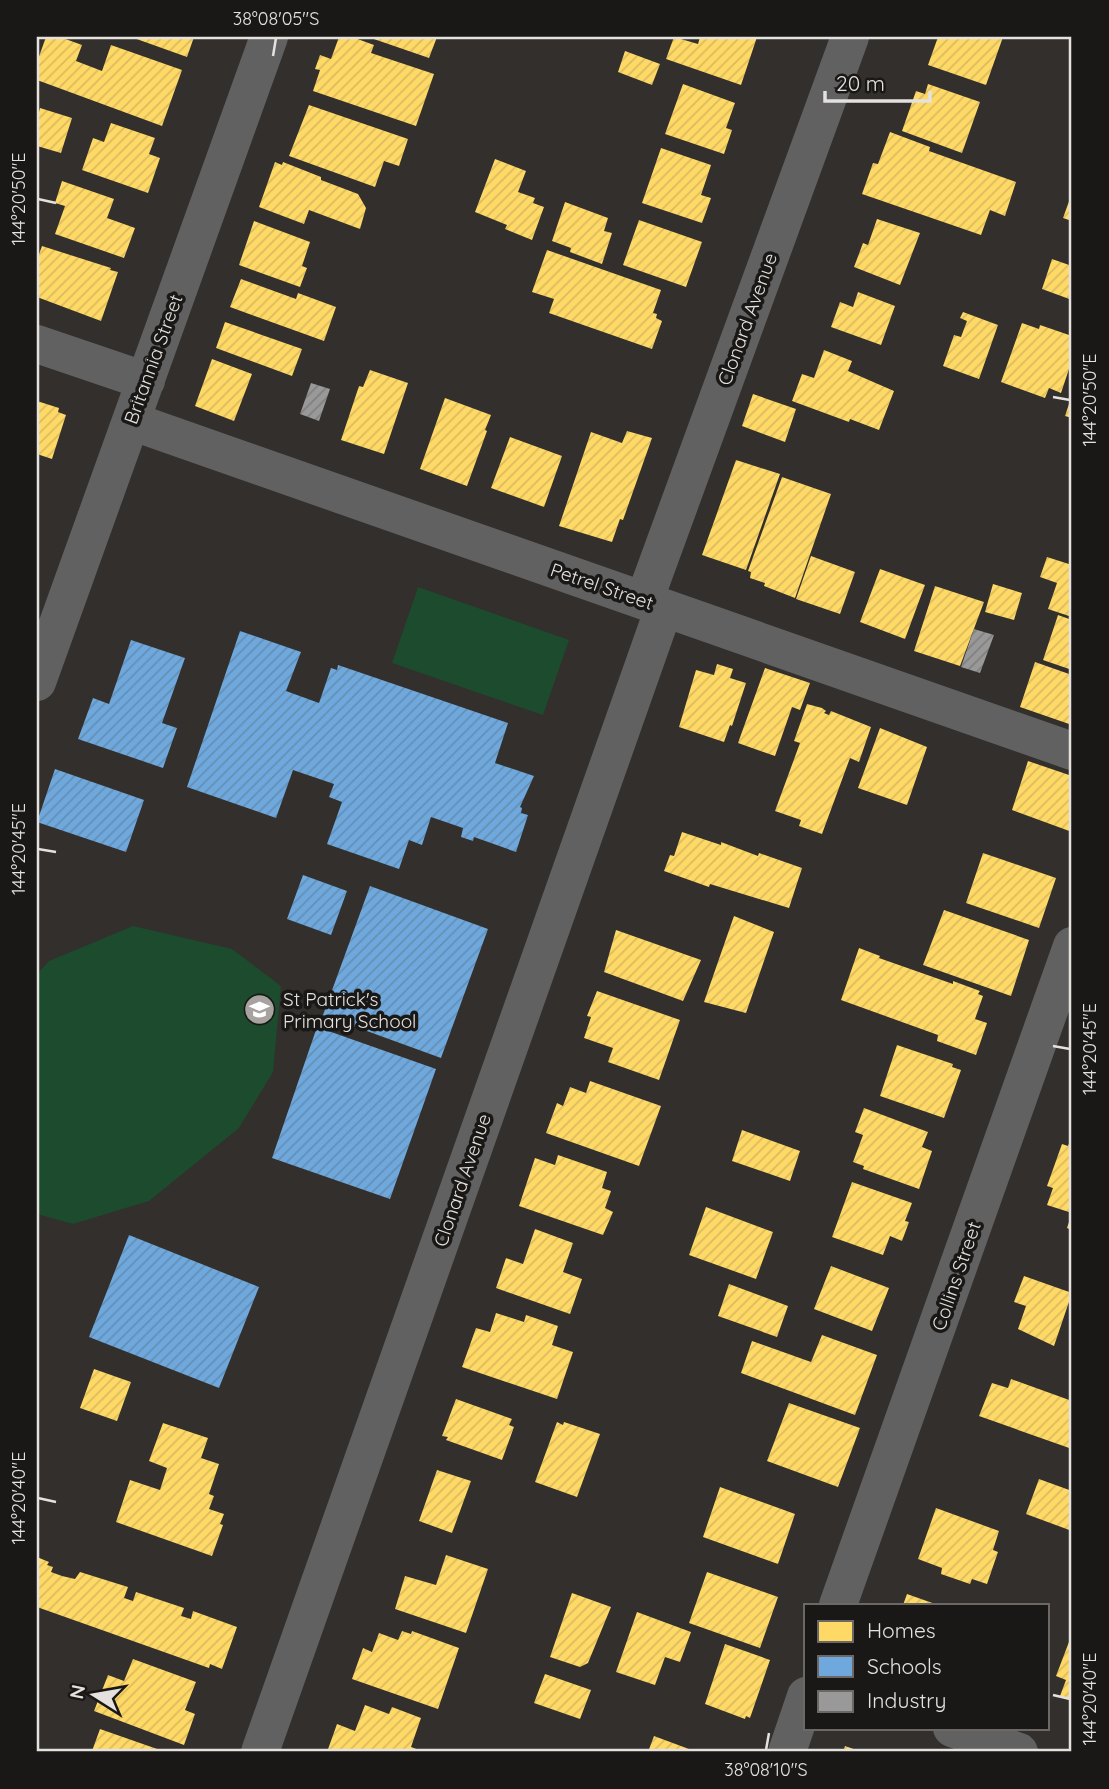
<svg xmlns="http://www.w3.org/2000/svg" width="1109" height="1789" font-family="Quicksand,sans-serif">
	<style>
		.pitch { fill: #1c4b2e }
		.homes { fill: url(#homes-hatch) }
		.schools { fill: url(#schools-hatch) }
		.industry { fill: url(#industry-hatch) }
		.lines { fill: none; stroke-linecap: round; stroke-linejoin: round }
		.minor { stroke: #626161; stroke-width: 38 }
		.ticks { fill: none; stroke: #e4e1de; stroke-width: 2.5 }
		.labels { text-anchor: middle; stroke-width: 7; stroke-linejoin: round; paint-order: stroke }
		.street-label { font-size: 19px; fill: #e4e1de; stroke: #1a1816 }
		.poi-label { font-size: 19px; fill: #e4e1de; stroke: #1a1816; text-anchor: start }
		.neatline { fill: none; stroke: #e4e1de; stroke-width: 2.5 }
		.ticks-label { font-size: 18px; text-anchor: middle; fill: #e4e1de }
	</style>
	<defs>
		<pattern id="homes-hatch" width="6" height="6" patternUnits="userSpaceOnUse" patternTransform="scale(1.75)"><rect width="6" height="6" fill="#ffd966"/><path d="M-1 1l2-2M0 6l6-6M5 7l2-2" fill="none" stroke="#dabb5f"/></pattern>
		<pattern id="schools-hatch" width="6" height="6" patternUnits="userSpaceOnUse" patternTransform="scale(1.75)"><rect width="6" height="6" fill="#6fa8dc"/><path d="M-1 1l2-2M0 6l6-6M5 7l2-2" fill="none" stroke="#648fb6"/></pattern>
		<pattern id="industry-hatch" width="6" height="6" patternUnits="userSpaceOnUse" patternTransform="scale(1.75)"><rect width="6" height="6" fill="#999"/><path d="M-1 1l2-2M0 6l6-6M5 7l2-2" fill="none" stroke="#80807f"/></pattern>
	</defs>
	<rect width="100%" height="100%" fill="#322f2c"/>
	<path class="pitch" d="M418,587L569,640L543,715L392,663Z
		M133,926L232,949L281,986L273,1072L239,1128L149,1201L73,1224L37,1214V974L49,961Z"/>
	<path class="homes" d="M46,37H60L82,45L76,61L102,71L111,45L182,70L162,126L37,80V62Z
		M131,37H194L187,57Z
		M339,37H352L374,45L371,53L434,74L416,126L313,91L320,70L315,69L320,55L331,59Z
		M368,37H437L429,58Z
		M674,37L698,44L700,37H757L741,85L666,59Z
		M938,37H1003L986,85L928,65Z
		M625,51L660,64L652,85L618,72Z
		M683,84L735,103L726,128L732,130L724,154L665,134Z
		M928,84L980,102L962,153L902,131L916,91L925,94Z
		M309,105L408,139L399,166L384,161L375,187L289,156Z
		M40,108L72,118L61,153L37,146V120Z
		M111,123L155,138L149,154L160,158L148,193L82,170L93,138L104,142Z
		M890,132L930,147L929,151L1016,182L1005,216L990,210L981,235L862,194L873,163L878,164Z
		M661,148L711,165L701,195L711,198L702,223L642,203Z
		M495,159L526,171L518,192L535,198L533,203L544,207L532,240L505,229L507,225L475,212Z
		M275,162L282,165L283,162L321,177V180L358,194L366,208L360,229L309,210L304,224L259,207Z
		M62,181L114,199L107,218L135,228L124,258L55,234L65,206L55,203Z
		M1072,193V221L1063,218Z
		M565,202L608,218L604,231L612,233L602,264L570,252L571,248L552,241Z
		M877,219L920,233L900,285L854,267L863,243L868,245Z
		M639,220L702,242L686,287L623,265Z
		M254,221L310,242L302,266L307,268L300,287L239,265Z
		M42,246L111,268L110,270L118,272L101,321L37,297V260Z
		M547,250L661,290L653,313L657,314L656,318L662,321L652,349L549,313L554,299L532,292Z
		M1052,259L1072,266V300L1042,289Z
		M241,279L296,299L298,293L336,307L324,341L230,307Z
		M858,292L895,306L881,345L831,327L840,302L853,307Z
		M963,312L998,325L979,379L943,366L954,335L961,337L967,321L960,318Z
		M225,322L302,349L292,376L216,348Z
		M1022,323L1039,329L1040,325L1072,336L1071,363L1061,393L1049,388L1045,398L1001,382Z
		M824,350L852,361L848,371L894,391L879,430L850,419L849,422L792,401L802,374L814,378Z
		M212,359L252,374L234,421L195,406Z
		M370,370L408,383L384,454L341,440L359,386L363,387Z
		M753,394L796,409L785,442L742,426Z
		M1072,395V418L1065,416Z
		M445,398L491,415L485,430L487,431L467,486L420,469Z
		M37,401L59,408L58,412L66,415L52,459L37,454Z
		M627,431L652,438L623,520L620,519L612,542L559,526L591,432L622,443Z
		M510,437L562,456L544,507L491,488Z
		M736,460L780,474L746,570L702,555Z
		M782,477L831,494L795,598L764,586L765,583L750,578L751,572L748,571Z
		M811,556L855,572L840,614L796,599Z
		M1047,557L1072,565V617L1048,609L1057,583L1040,577Z
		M880,569L925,585L905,639L860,622Z
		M993,584L1022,593L1014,620L985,612Z
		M935,586L984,602L960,666L914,651Z
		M1058,615L1072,620V670L1043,660Z
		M1035,662L1072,675V725L1020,707Z
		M717,664L733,669L730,678L746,683L732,726L730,725L724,742L679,727L696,670L714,675Z
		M765,668L810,683L800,710L792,707L775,756L738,743Z
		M807,704L822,708L826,711L824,713L829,715L831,711L871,727L859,762L850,758L822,834L799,826L801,820L775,811L800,743L794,741Z
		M880,728L927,747L907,805L858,788Z
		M1028,761L1072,776V832L1012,810Z
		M682,832L721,845V842L758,856L759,853L802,868L789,908L710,884L709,887L664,871L670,855L674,856Z
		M983,853L1056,878L1039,928L966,903Z
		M944,910L1029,940L1011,996L923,965Z
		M734,916L774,932L746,1013L704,1002Z
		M616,930L701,960L683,1001L604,972Z
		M859,948L880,956L879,958L953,984V981L980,991L978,994L983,996L975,1019L987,1023L976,1055L937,1041L938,1035L841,1000Z
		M597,991L680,1020L659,1080L608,1062L613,1048L584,1038L591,1017L587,1016Z
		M897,1045L953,1064L952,1067L961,1070L944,1118L880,1096Z
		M590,1081L661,1106L639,1166L546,1133L557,1103L563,1106L570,1087L586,1093Z
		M864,1108L928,1132L922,1147L932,1151L919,1189L863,1169L864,1166L853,1162L863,1135L855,1132Z
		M742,1130L800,1151L790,1181L732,1161Z
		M1072,1136V1213L1047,1205L1053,1188L1047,1186L1062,1144L1068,1146Z
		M558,1155L607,1172L602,1188L611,1191L605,1208L613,1212L603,1235L519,1206L535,1158L555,1165Z
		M852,1182L912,1203L905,1221L909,1222L902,1241L890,1236L883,1255L832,1237Z
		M706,1207L773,1232L756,1279L689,1255Z
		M1072,1213V1230L1067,1228Z
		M535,1229L573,1243L563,1272L582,1279L570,1314L496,1288L506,1258L523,1264Z
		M831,1266L889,1288L872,1331L814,1309Z
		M1024,1276L1072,1293L1054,1346L1018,1329L1026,1306L1014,1302Z
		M729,1284L788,1306L777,1337L718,1316Z
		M496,1313L524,1322L526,1315L558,1326L552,1345L573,1352L557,1399L462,1367L476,1328L490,1332Z
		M822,1335L877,1355L855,1415L741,1373L752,1341L811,1362Z
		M94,1369L131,1382L117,1421L80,1408Z
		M1011,1379L1072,1401V1449L979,1416L992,1383L1008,1388Z
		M456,1399L512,1419L509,1425L514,1427L502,1460L446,1440L448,1437L442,1436Z
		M789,1403L860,1428L838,1487L767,1461Z
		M557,1422L563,1425L564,1422L600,1434L577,1497L535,1482Z
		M163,1423L208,1438L201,1458L219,1464L209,1494L214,1496L209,1509L224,1514L220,1524L223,1525L212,1556L116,1522L130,1480L160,1490L167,1468L149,1461Z
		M437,1470L471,1481L452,1533L419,1521Z
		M1039,1479L1072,1491V1531L1026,1514Z
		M720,1487L795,1514L778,1564L703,1537Z
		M936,1508L999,1531L993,1550L998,1552L987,1584L972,1579L970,1584L941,1574L942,1568L918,1559Z
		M446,1555L488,1569L466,1633L395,1609L405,1576L436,1585Z
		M37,1557L49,1562L47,1565L53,1567L51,1572L62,1576L75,1579L80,1572L128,1587L124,1598L133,1601L136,1592L184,1608L181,1616L191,1619L193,1611L237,1627L222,1669L210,1664L209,1668L37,1607Z
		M707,1572L778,1597L760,1648L689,1623Z
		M572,1593L611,1607L588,1663L580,1667L550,1657Z
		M907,1594L938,1605H903Z
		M637,1612L691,1632L680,1662L665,1657L655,1685L616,1672Z
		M402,1631L411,1634L412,1631L459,1648L438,1709L352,1679L363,1648L372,1652L379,1633L398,1640Z
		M1072,1634V1701L1060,1696L1066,1680L1056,1676Z
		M725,1644L770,1660L750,1718L746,1716L745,1719L705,1704Z
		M133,1659L196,1682L185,1710L195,1714L184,1745L94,1711L108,1675L124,1681Z
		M545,1674L591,1690L580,1719L534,1703Z
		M365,1705L389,1714L392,1707L421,1718L411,1747L425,1752H327L337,1724L355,1731Z
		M100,1729L160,1750L159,1752H95L92,1751Z
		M654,1736L697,1752H648Z
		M845,1746L862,1752H843Z"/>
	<path class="schools" d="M240,631L301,652L286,691L319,703L331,668L337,670L338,665L508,723L495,763L534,776L520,807L522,808L521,813L528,815L516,852L474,837L473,841L461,837L463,828L431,817L422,845L409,840L399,869L327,844L342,802L329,797L334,784L293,770L276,818L187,787Z
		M131,640L185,658L162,723L177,728L163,768L78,739L93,698L109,704Z
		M55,769L144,800L126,852L37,822Z
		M303,875L347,891L331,935L287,919Z
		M370,886L488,929L441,1058L323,1015Z
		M317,1027L436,1069L390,1199L272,1158Z
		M129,1235L259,1287L219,1388L89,1337Z"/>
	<path class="industry" d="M311,383L330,389L319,421L300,414Z
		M974,629L994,635L980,673L961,667Z"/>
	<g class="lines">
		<path class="minor" d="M37,344L146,381
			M131,421L1072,751
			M644,601L850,37
			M37,682L269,37
			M838,1605L1072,946
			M952,1728L1019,1752
			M260,1752L664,608
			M787,1752L806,1696"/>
	</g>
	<path class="ticks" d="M273,56L276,38M38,199L56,203M1053,397L1070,400M38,849L56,852M1053,1046L1070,1049M38,1498L56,1502M1053,1695L1070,1699M766,1750L769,1733"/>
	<defs>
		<symbol id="school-disc" viewBox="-11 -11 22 22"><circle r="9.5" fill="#a6a3a0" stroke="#1a1816"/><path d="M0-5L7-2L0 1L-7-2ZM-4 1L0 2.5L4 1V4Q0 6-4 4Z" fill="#fff"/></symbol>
	</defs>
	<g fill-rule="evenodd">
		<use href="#school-disc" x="242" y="992" width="35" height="35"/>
	</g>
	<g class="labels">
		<g class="street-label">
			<text transform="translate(747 319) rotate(-70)" y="7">Clonard Avenue</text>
			<text transform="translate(153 359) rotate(-70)" y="7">Britannia Street</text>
			<text transform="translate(602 586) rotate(19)" y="7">Petrel Street</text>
			<text transform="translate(462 1180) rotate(-71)" y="7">Clonard Avenue</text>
			<text transform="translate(956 1276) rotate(-71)" y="7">Collins Street</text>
		</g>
		<g class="poi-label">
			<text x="283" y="1006">St Patrick's<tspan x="283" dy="22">Primary School</tspan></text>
		</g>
	</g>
	<rect width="1109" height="1789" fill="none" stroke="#1a1816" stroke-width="77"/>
	<rect x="804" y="1604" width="245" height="126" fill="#1a1816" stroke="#6b6866" stroke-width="2"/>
	<rect x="818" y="1621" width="35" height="21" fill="#ffd966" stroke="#6b6866" stroke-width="2"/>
	<text x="867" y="1638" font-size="21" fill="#e4e1de">Homes</text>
	<rect x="818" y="1656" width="35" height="21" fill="#6fa8dc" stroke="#6b6866" stroke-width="2"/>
	<text x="867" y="1674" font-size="21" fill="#e4e1de">Schools</text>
	<rect x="818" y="1691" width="35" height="21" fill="#999999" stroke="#6b6866" stroke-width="2"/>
	<text x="867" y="1708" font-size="21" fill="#e4e1de">Industry</text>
	<g transform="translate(94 1695) rotate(281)" stroke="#1a1816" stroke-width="5" paint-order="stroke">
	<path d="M0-5L12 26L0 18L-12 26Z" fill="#e4e1de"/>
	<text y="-10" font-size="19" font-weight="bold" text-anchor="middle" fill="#e4e1de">N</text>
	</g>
	<path d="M825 91v10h105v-10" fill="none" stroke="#e4e1de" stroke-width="3.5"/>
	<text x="836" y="91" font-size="21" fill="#e4e1de" stroke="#1a1816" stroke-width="5" paint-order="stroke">20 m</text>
	<rect x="38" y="38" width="1032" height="1712" class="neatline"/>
	<g class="ticks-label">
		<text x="276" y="25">38°08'05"S</text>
		<text transform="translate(19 199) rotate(-90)" y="6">144°20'50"E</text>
		<text transform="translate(1090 400) rotate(-90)" y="6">144°20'50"E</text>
		<text transform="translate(19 849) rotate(-90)" y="6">144°20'45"E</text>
		<text transform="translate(1090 1049) rotate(-90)" y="6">144°20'45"E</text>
		<text transform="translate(19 1498) rotate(-90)" y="6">144°20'40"E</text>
		<text transform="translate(1090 1699) rotate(-90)" y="6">144°20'40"E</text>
		<text x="766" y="1776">38°08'10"S</text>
	</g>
</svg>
